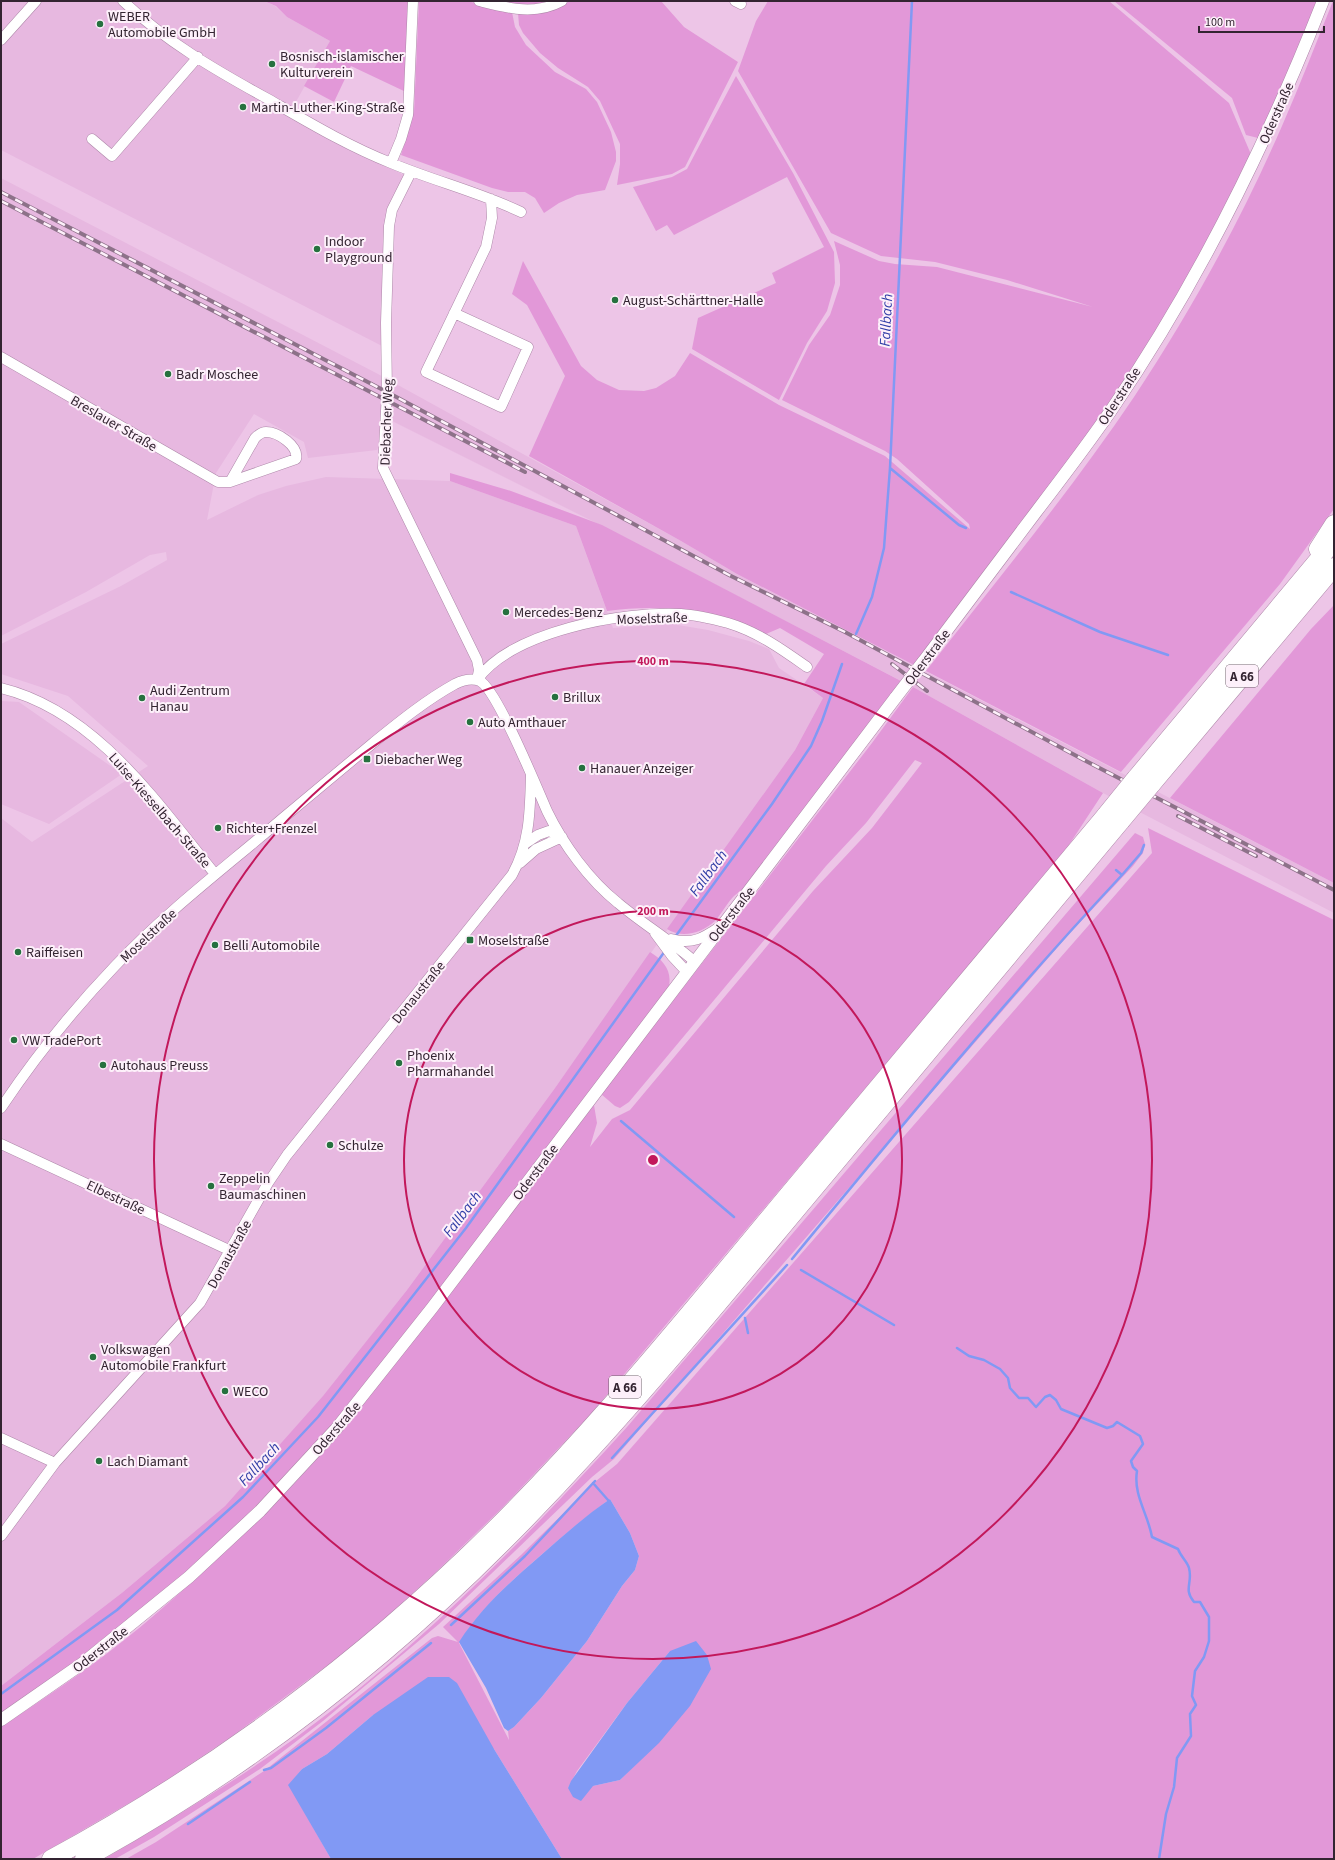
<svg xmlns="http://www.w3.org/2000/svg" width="1335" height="1860" font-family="'Source Sans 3',sans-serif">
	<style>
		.built { fill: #e7b8e0 }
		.green { fill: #e298d8; fill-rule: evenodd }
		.water { fill: #8199f4 }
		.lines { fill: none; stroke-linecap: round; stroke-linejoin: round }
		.stream { stroke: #8199f4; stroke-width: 2.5 }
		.minor-casing { stroke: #ad87a8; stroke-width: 11 }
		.tertiary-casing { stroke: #ad87a8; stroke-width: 13 }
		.motorway-casing { stroke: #ad87a8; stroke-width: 19 }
		.minor { stroke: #fff; stroke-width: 10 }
		.tertiary { stroke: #fff; stroke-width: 12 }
		.motorway { stroke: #fff; stroke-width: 18 }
		.rail-casing { stroke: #8d7289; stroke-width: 4 }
		.rail { stroke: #fdf0fa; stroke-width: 2.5; stroke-dasharray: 8; stroke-linecap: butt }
		.tertiary-bridge-casing { stroke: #ad87a8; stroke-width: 13; stroke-linecap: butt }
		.motorway-bridge-casing { stroke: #ad87a8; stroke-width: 19; stroke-linecap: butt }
		.tertiary-bridge { stroke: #fff; stroke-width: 12 }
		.motorway-bridge { stroke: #fff; stroke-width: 18 }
		.ring { fill: none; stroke: #c2185b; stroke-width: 2 }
		.poi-dot { fill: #26713f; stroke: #fdf0fa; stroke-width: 1.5 }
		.labels { text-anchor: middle; stroke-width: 4; stroke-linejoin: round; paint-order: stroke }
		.shield { fill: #fdf0fa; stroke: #70616d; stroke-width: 1 }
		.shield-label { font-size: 13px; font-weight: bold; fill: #332431 }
		.poi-label { font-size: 14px; fill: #332431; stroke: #fdf0fa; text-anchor: start }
		.street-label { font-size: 14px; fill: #332431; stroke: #fdf0fa }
		.water-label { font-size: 15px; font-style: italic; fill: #313fa7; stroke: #fdf0fa }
		.centre { fill: #c2185b; stroke: #fdf0fa; stroke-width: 2 }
		.ring-label { font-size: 12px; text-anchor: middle; font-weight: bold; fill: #c2185b; stroke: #fdf0fa; stroke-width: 4; stroke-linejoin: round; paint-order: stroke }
	</style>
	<rect width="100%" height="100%" fill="#edc5e7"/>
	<path class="built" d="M1,1H264L275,6L287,17L330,41L288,116L325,137L406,176L390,208L384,347L1,150Z
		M1,178L378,374L681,541L737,574L1334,883V913L1103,793L913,687L622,536L380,415L379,445L377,450L308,458L304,442L254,414L216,473L207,520L258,495L286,486L326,477L450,481L576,526L613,628L672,624L708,630L749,641L769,649L779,668L823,698L795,750L555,1088L407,1290L324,1396L225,1506L123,1592L1,1686V818L32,842L148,766L68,696L1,674V644L121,586L167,560L166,552L150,555L86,592L1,636Z
		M1,701L19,702L122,774L49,824L1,804Z"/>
	<path class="green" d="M264,1H411L406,92L351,66L334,102L304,86L330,41L287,17L276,6Z
		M419,1H467L512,12L515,27L526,45L555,72L586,89L597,102L611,132L616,152V161L605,190L577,195L559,203L544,213L535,198L525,192H508L492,188L401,155L414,112Z
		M488,1H559L536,8Z
		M570,1H661L684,27L738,62L690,157L685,167L672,174L617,185L620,164V144L600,101L588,87L558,68L540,53L523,33L519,25L518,13L559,7Z
		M768,1H1109L1229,103L1253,159C1207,241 1162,326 1108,404C1047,494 979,579 914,665L737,574L681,541L529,456L565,376L527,305L512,294L523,261L581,366L597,380L619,390L644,391L656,388L675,376L690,353L779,405L885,456L970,529L969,524L897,459L885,451L782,400L809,345L830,315L840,285V265L834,241L879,261L895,264L937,267L1093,307L1007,280L935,262L881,256L831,233L738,71L756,21Z
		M1114,1H1317L1262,139L1246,135L1232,98Z
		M1333,1H1334V509L1280,584L1121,772L926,671C996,581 1070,492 1134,397C1191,311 1241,220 1282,126C1300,85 1316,43 1333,1Z
		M736,76L793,173L834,252L835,283L827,311L807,343L779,400L692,349L698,318L776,283L772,273L824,247L787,177L674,235L667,225L656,231L633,187L672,177L687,169Z
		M450,473L511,491L602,525L901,681L854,747L749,884C744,888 739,892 734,896C727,903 722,913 715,921C702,933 682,939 667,929L795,750L823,698L804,684L824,654L780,628L766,634C718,609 660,604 607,611L576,526L450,481Z
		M1334,605V883L1170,798L1311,629Z
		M913,687L1103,793L1065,851L589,1416L502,1508L436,1572L391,1613L340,1656L231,1737L155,1788L33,1859H1V1727C42,1700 84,1672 123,1641C147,1622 171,1601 194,1580C246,1534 295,1486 339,1433L594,1105L597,1123L590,1147L612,1119L630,1110L813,891L872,828L922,763L915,760L866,823L826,866L629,1102L620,1108L615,1106L601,1094L872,743Z
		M1148,828L1334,920V1859H562L494,1749L373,1715L327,1754L302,1769L289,1785L331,1859H126L156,1842L264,1771L432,1638L438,1636L458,1642L443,1627L521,1555L596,1481L617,1464L1152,853ZM610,1499L630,1533L639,1556L635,1570L622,1586L587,1641L541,1698L514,1727L508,1731L509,1740L459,1643C481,1608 510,1582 541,1555C563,1536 586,1516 610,1499ZM670,1651L639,1761L620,1780L593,1786L568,1788L577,1771L627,1703Z
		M1135,833L1143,837L1145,844L1143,853L1133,866L1069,934L614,1459L592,1477L439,1624L323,1721L260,1769L154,1837L115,1859H104C170,1820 236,1781 298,1736C420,1647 526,1538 627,1427Z
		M650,952C663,960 672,970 669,986L584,1102L333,1427L213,1552L96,1648L1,1716V1686L123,1592L225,1506L323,1396L407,1290L555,1088Z"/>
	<path class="water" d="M610,1499L630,1533L639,1556L635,1570L622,1586L587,1641L541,1698L514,1727L508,1731L504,1728L486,1688L459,1642C481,1608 509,1583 540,1556C563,1536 585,1516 610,1499Z
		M696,1641L707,1655L711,1669L690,1706L659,1743L620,1780L593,1786L581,1801L573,1797L568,1788L571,1781L627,1703L670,1651Z
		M428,1677H449L457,1683L494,1749L562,1859H331L288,1785L302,1769L327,1754L373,1715Z"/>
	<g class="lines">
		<path class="stream" d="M890,468L959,525L966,528
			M1011,592L1100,632L1168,655
			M856,634L872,597L884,548L890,468L912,1
			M1116,870L1122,875L1141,853L1144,845
			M675,937L772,804L811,746L822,721L842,664
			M621,1121L734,1217
			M792,1259C899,1129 1007,998 1122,875
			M801,1270L894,1325
			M745,1318L748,1333
			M957,1348L969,1356L984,1360L1000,1369L1008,1378L1010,1388L1019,1398H1028L1036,1407L1045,1397L1050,1395L1056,1400L1061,1409L1107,1428L1113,1426L1117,1422L1140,1436L1143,1444L1131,1461L1133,1467L1137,1471C1133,1495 1148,1514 1152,1537L1178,1549C1181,1557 1187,1561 1189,1568C1193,1583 1183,1589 1194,1602H1200L1209,1617V1641L1204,1657L1195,1671L1192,1696L1196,1705L1190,1714L1191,1736L1177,1758L1174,1787L1166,1814L1159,1859
			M612,1458L787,1265
			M593,1483L608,1500
			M451,1625L525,1556L595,1481
			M1,1694L117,1610L243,1497L318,1417L466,1228L665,951
			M264,1770L271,1768L326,1728L431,1643
			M188,1824L250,1782"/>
		<defs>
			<path id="minor" d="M123,1C165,41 217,71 268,99C308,122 348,146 391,163C434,181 479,192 521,212
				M479,1C507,8 535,16 562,1
				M735,1L741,4
				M1,40L36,1
				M92,139L112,156L198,57
				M391,163L401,139L408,115L413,1
				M411,172L392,210L389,226L386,323L387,392L383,468L477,660L479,670L477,680
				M454,313L528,347L501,407L426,372L486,247L492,218L491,199
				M1,357L218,482H230L296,459C299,446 278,432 266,432C261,432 258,435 255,438L230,482
				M477,680C512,631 623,611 681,614C697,615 713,619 728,623C758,632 783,650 807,667
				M1,688C96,711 157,803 215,874
				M526,843L538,835L549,831L562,837
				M520,863L536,849L562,837
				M655,933L672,956L686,971
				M671,939C693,945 703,938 721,926
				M1,1108C35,1057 73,1010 115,966C167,911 227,866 283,818C313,793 343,768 373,743C399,722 426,700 455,684C463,680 472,678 480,681C497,690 537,788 547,811C563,844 589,880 618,903C643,924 670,940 694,961
				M1,1144L231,1251
				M1,1438L55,1463
				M1,1536L55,1463L200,1303L268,1183L287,1155L512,875C530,843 530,811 531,775"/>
			<path id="tertiary" d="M923,662C961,612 998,562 1036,512C1062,478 1088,444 1112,409C1199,282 1267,143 1323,1
				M1,1720L83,1663L189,1577L260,1511L336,1429L432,1308L896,697"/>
			<path id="motorway" d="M1318,549L1334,524
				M1136,778L1334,541
				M1151,785L1334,567
				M51,1859C202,1777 339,1678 463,1560C581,1448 684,1320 788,1195C894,1068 1000,941 1106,815
				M84,1859C190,1801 291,1731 383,1653C542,1519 674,1356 807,1197C911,1071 1016,946 1121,821"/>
		</defs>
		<use href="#minor" class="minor-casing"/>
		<use href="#tertiary" class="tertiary-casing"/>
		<use href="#motorway" class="motorway-casing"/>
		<use href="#minor" class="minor"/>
		<use href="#tertiary" class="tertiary"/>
		<use href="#motorway" class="motorway"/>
		<defs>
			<path id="rail" d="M1,192L387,392L729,575L845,632L1084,760L1334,890
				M1,201L525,472
				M892,664L927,691
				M1178,816L1256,856"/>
		</defs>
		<use href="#rail" class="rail-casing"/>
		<use href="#rail" class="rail"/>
		<defs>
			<path id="tertiary-bridge" d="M896,697L923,662"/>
			<path id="motorway-bridge" d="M1106,815L1136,778
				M1121,821L1151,785"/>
		</defs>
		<use href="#tertiary-bridge" class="tertiary-bridge-casing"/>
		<use href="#motorway-bridge" class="motorway-bridge-casing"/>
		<use href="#tertiary-bridge" class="tertiary-bridge"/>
		<use href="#motorway-bridge" class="motorway-bridge"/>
	</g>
	<g class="ring">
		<circle cx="653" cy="1160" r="249"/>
		<circle cx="653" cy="1160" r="499"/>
	</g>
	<g class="poi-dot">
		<circle cx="100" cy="24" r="4"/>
		<circle cx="272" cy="64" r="4"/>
		<circle cx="243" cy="107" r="4"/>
		<circle cx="317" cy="249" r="4"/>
		<circle cx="615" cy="300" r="4"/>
		<circle cx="168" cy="374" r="4"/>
		<circle cx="506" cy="612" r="4"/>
		<circle cx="555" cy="697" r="4"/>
		<circle cx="142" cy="698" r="4"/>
		<circle cx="470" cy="722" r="4"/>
		<rect x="363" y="755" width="8" height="8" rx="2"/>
		<circle cx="582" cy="768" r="4"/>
		<circle cx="218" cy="828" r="4"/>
		<rect x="466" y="936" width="8" height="8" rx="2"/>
		<circle cx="215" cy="945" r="4"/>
		<circle cx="18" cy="952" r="4"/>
		<circle cx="14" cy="1040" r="4"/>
		<circle cx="399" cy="1063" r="4"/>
		<circle cx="103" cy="1065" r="4"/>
		<circle cx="330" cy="1145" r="4"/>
		<circle cx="211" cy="1186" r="4"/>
		<circle cx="93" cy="1357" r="4"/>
		<circle cx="225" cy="1391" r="4"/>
		<circle cx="99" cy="1461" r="4"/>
	</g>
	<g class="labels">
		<g class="shield">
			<rect x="1226" y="665" width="32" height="22" rx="3"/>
			<rect x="609" y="1376" width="32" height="22" rx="3"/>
		</g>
		<g class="shield-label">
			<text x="1242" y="681">A 66</text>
			<text x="625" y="1392">A 66</text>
		</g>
		<g class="poi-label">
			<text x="108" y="21">WEBER<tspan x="108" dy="16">Automobile GmbH</tspan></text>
			<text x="280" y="61">Bosnisch-islamischer<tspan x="280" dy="16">Kulturverein</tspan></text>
			<text x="251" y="112">Martin-Luther-King-Straße</text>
			<text x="325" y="246">Indoor<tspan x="325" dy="16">Playground</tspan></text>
			<text x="623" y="305">August-Schärttner-Halle</text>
			<text x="176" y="379">Badr Moschee</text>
			<text x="514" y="617">Mercedes-Benz</text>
			<text x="150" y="695">Audi Zentrum<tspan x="150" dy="16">Hanau</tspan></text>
			<text x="563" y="702">Brillux</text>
			<text x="478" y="727">Auto Amthauer</text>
			<text x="375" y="764">Diebacher Weg</text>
			<text x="590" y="773">Hanauer Anzeiger</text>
			<text x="226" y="833">Richter+Frenzel</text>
			<text x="478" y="945">Moselstraße</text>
			<text x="223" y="950">Belli Automobile</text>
			<text x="26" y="957">Raiffeisen</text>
			<text x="22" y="1045">VW TradePort</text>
			<text x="407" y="1060">Phoenix<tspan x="407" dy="16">Pharmahandel</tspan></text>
			<text x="111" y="1070">Autohaus Preuss</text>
			<text x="338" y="1150">Schulze</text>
			<text x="219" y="1183">Zeppelin<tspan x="219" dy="16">Baumaschinen</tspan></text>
			<text x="101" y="1354">Volkswagen<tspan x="101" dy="16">Automobile Frankfurt</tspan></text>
			<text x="233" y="1396">WECO</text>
			<text x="107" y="1466">Lach Diamant</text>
		</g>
		<g class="street-label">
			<text transform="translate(1276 113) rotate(-66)" y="5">Oderstraße</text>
			<text transform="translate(1119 396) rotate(-57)" y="5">Oderstraße</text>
			<text transform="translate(386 422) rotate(-88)" y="5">Diebacher Weg</text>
			<text transform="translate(114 423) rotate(30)" y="5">Breslauer Straße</text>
			<text transform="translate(652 618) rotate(-2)" y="5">Moselstraße</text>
			<text transform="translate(927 657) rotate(-53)" y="5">Oderstraße</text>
			<text transform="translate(160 810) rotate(49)" y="5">Luise-Kiesselbach-Straße</text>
			<text transform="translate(731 914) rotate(-52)" y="5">Oderstraße</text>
			<text transform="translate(148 935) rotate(-43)" y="5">Moselstraße</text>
			<text transform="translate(418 992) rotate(-51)" y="5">Donaustraße</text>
			<text transform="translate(535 1172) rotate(-53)" y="5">Oderstraße</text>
			<text transform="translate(116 1197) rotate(25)" y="5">Elbestraße</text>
			<text transform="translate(229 1254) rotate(-61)" y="5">Donaustraße</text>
			<text transform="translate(336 1428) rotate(-49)" y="5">Oderstraße</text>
			<text transform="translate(100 1649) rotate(-38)" y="5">Oderstraße</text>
		</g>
		<g class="water-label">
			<text transform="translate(886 320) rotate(-87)" y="5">Fallbach</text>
			<text transform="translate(708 873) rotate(-54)" y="5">Fallbach</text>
			<text transform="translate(462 1214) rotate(-53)" y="5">Fallbach</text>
			<text transform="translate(259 1464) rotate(-47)" y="5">Fallbach</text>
		</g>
	</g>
	<circle cx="653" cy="1160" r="6" class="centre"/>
	<g class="ring-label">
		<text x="653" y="665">400 m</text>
		<text x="653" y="915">200 m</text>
	</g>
	<rect width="1335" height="1860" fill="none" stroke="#332431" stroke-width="4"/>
	<path d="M1199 26v6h125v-6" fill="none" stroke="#332431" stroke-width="2"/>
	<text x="1205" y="26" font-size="12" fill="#332431" stroke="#fdf0fa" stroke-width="3" paint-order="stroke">100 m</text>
</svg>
